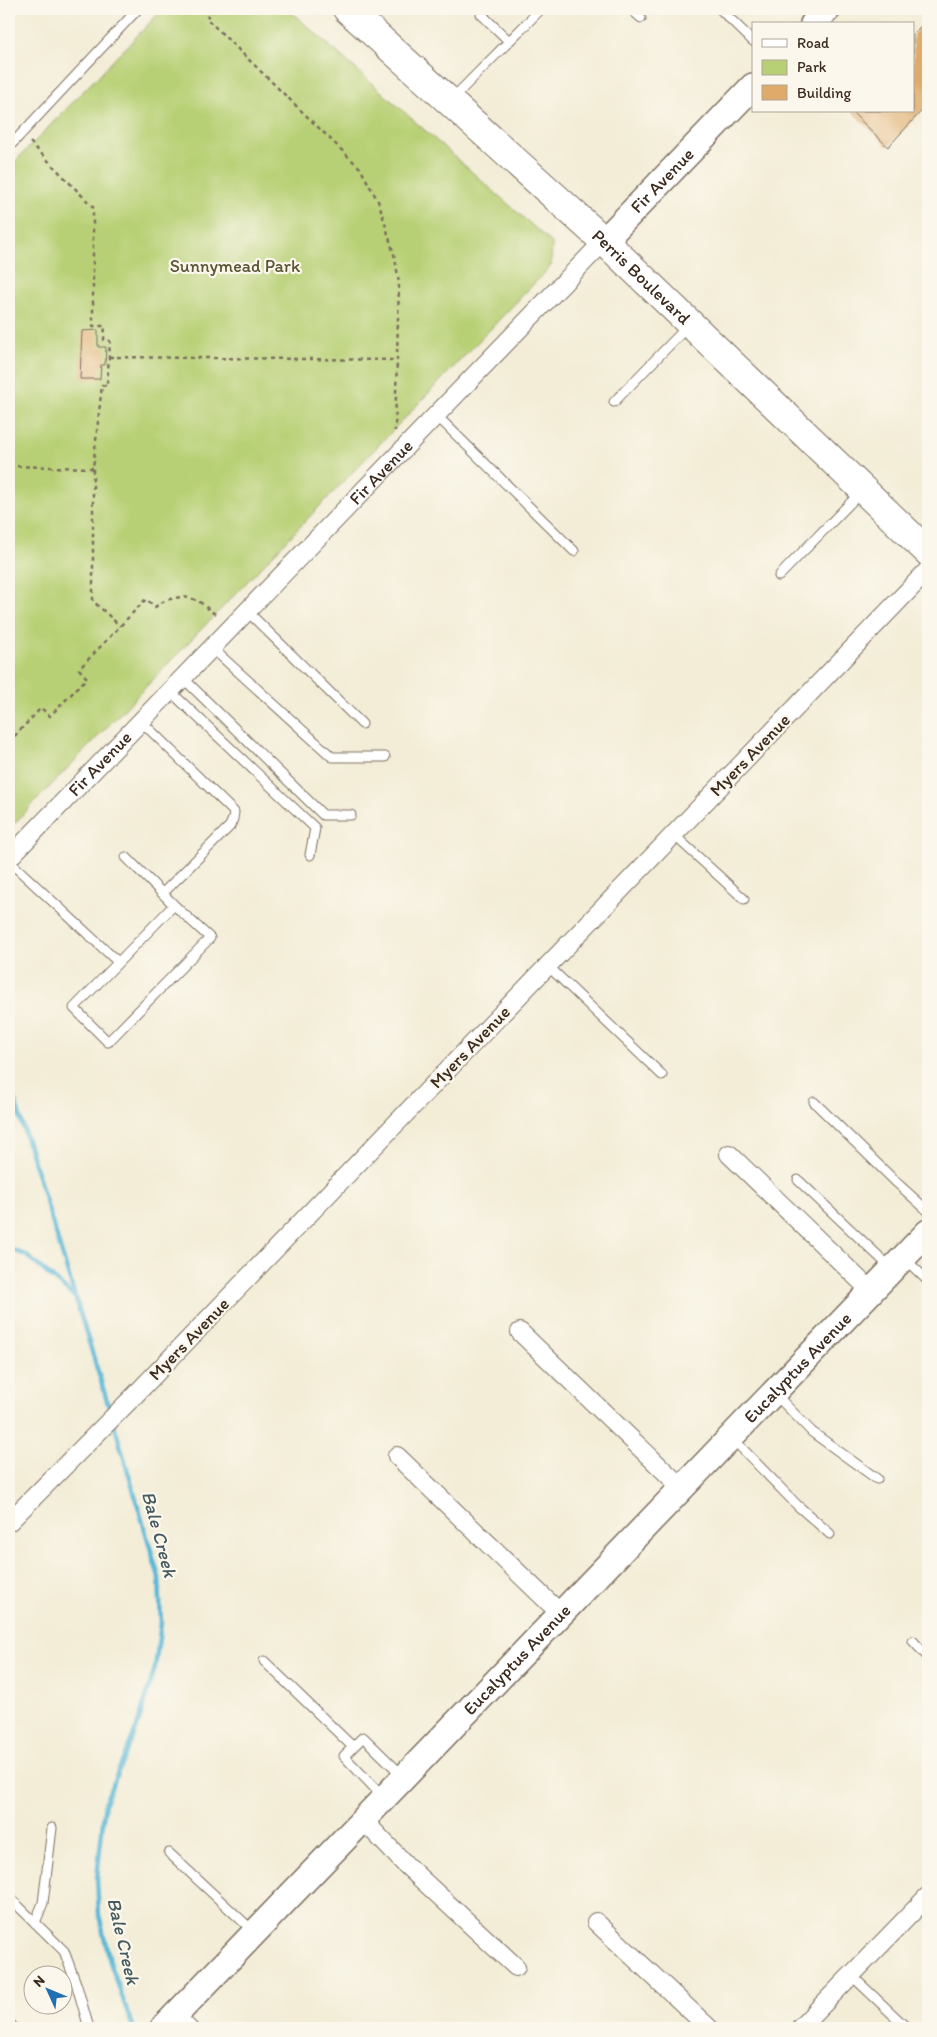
<svg xmlns="http://www.w3.org/2000/svg" width="937" height="2037" font-family="Itim,sans-serif">
	<style>
		.green { fill: #b8d075; stroke: #7a7d4a }
		.lines { fill: none; stroke-linecap: round; stroke-linejoin: round }
		.stream { stroke: #59b7d7; stroke-width: 4.5 }
		.building { fill: #deab6a }
		.lane-casing { stroke: #7b6e5f; stroke-width: 11 }
		.street-casing { stroke: #7b6e5f; stroke-width: 20 }
		.secondary-casing { stroke: #7b6e5f; stroke-width: 28 }
		.primary-casing { stroke: #7b6e5f; stroke-width: 30 }
		.path { stroke: #7b6e5f; stroke-width: 2.5; stroke-dasharray: 4 4; stroke-linecap: butt }
		.lane { stroke: #fff; stroke-width: 9 }
		.street { stroke: #fff; stroke-width: 18 }
		.secondary { stroke: #fff; stroke-width: 25 }
		.primary { stroke: #fff; stroke-width: 28 }
		.labels { text-anchor: middle; stroke-width: 4.5; stroke-linejoin: round; paint-order: stroke }
		.street-label { font-size: 18px; fill: #3b2a1e; stroke: #fbf7ec }
		.park-label { font-size: 18px; fill: #5a5434; stroke: #fbf7ec }
		.water-label { font-size: 19px; font-style: italic; fill: #465b5f; stroke: #fbf7ec }
	</style>
	<rect width="100%" height="100%" fill="#fbf7ec"/>
	<filter id="ink" filterUnits="userSpaceOnUse"><feTurbulence type="fractalNoise" baseFrequency=".02" numOctaves="2"/><feDisplacementMap in="SourceGraphic" scale="10" xChannelSelector="R" yChannelSelector="G"/><feConvolveMatrix kernelMatrix="1 2 1 2 8 2 1 2 1" color-interpolation-filters="sRGB"/></filter>
	<filter id="wash" filterUnits="userSpaceOnUse"><feTurbulence type="fractalNoise" baseFrequency=".0096" numOctaves="4" result="noise"/><feDisplacementMap in="SourceGraphic" scale="20" xChannelSelector="R" yChannelSelector="G"/><feGaussianBlur stdDeviation="1.12" result="paint"/><feColorMatrix in="noise" values="0 0 0 0 0 0 0 0 0 0 0 0 0 0 0 0 0 1.4 0 .05"/><feComposite in="paint" operator="in"/></filter>
	<g filter="url(#wash)">
		<rect width="100%" height="100%" fill="#f3edd7"/>
		<path class="green" d="M163,9H288L552,243L551,266L9,829V168Z"/>
		<g class="lines">
			<path class="stream" d="M9,1081L111,1414
				M9,1248L27,1256L77,1299
				M114,1424L159,1578L161,1623L155,1668L137,1727L105,1802L97,1878L99,1915L110,1962L133,2028"/>
		</g>
		<g id="blocks">
			<path class="building" d="M928,19V104L888,147L851,111H913V34Z
				M98,330V347H106L105,365H101L100,379H80L82,331Z"/>
		</g>
	</g>
	<g filter="url(#ink)">
		<use href="#blocks" fill-opacity="0" stroke="#7b6e5f" stroke-width="1"/>
		<g class="lines">
			<defs>
				<path id="lane" d="M487,9L481,14L509,41
					M631,9L641,18
					M720,9L753,41
					M363,20L375,9
					M451,100L541,9
					M9,147L138,9
					M614,402L688,326
					M436,415L574,551
					M779,576L861,492
					M247,611L362,724
					M212,648L332,757H385
					M183,678L323,815H351
					M170,691L315,828L310,855
					M141,721L234,812L233,819L230,826L163,893
					M674,835L744,899
					M126,857L174,905L74,1008L108,1042L210,938L174,905
					M9,861L118,962
					M548,966L662,1075
					M814,1102L897,1183L928,1211
					M798,1180L890,1267
					M904,1258L928,1281
					M774,1393L812,1432L877,1479
					M731,1437L797,1505L830,1534
					M913,1641L928,1657
					M264,1661L353,1747
					M383,1797L344,1756L363,1737L402,1775
					M169,1853L253,1931
					M9,1897L64,1951L77,1986L89,2028
					M35,1923L43,1903L52,1828
					M851,1975L907,2028
					M178,2013L194,2028
					M9,2023L14,2028"/>
				<g id="street">
					<path id="s1" d="M9,858L604,241"/>
					<path d="M729,1154L871,1291"/>
					<path d="M520,1332L682,1488"/>
					<path d="M397,1456L561,1614"/>
					<path d="M9,1522L136,1394L928,570"/>
					<path d="M363,1820L405,1864L516,1967"/>
					<path d="M596,1922L709,2028"/>
					<path d="M800,2028L928,1896"/>
				</g>
				<g id="secondary">
					<path d="M813,24L828,9"/>
					<path id="s2" d="M604,241L753,86"/>
					<path id="s3" d="M163,2028L928,1232"/>
				</g>
				<g id="primary">
					<path id="s4" d="M347,9L604,241L928,552"/>
				</g>
			</defs>
			<use href="#lane" class="lane-casing"/>
			<use href="#street" class="street-casing"/>
			<use href="#secondary" class="secondary-casing"/>
			<use href="#primary" class="primary-casing"/>
			<path class="path" d="M215,9L206,18L360,168L379,203L395,258L399,283L395,431
				M30,142L93,207V326H105L104,340L110,341L107,386L102,385L93,468V601L120,626
				M109,357L397,360
				M9,466L93,468
				M9,742L41,708L50,716L87,678L79,669L146,599L155,607C168,597 186,593 201,603C207,607 211,613 218,615"/>
			<use href="#lane" class="lane"/>
			<use href="#street" class="street"/>
			<use href="#secondary" class="secondary"/>
			<use href="#primary" class="primary"/>
		</g>
	</g>
	<g class="labels">
		<g class="street-label">
			<text dy="6" stroke="none"><textPath href="#s2" startOffset="84">Fir Avenue</textPath></text>
			<text dy="6" stroke="none"><textPath href="#s4" startOffset="398">Perris Boulevard</textPath></text>
			<text dy="6" stroke="none"><textPath href="#s1" startOffset="536">Fir Avenue</textPath></text>
			<text transform="translate(750 755) rotate(-46)" y="6">Myers Avenue</text>
			<text dy="6" stroke="none"><textPath href="#s1" startOffset="131">Fir Avenue</textPath></text>
			<text transform="translate(470 1047) rotate(-46)" y="6">Myers Avenue</text>
			<text transform="translate(189 1339) rotate(-46)" y="6">Myers Avenue</text>
			<text dy="6" stroke="none"><textPath href="#s3" startOffset="916">Eucalyptus Avenue</textPath></text>
			<text dy="6" stroke="none"><textPath href="#s3" startOffset="511">Eucalyptus Avenue</textPath></text>
		</g>
		<g class="park-label">
			<text x="235" y="272">Sunnymead Park</text>
		</g>
		<g class="water-label">
			<text transform="translate(160 1534) rotate(75)" y="7">Bale Creek</text>
			<text transform="translate(124 1941) rotate(77)" y="7">Bale Creek</text>
		</g>
	</g>
	<rect width="937" height="2037" fill="none" stroke="#fbf7ec" stroke-width="30"/>
	<rect x="752" y="22" width="162" height="90" fill="#fbf7ec" stroke="#aea59a"/>
	<rect x="762" y="39" width="25" height="8" fill="#ffffff" stroke="#aea59a"/>
	<text x="797" y="48" font-size="15" fill="#3b2a1e">Road</text>
	<rect x="762" y="60" width="25" height="15" fill="#b8d075" stroke="#aea59a"/>
	<text x="797" y="72" font-size="15" fill="#3b2a1e">Park</text>
	<rect x="762" y="85" width="25" height="15" fill="#deab6a" stroke="#aea59a"/>
	<text x="797" y="98" font-size="15" fill="#3b2a1e">Building</text>
	<g transform="translate(48 1990) rotate(314)"><circle r="24" fill="#fbf7ec" stroke="#aea59a"/>
	<path d="M0-4L9 19L0 12L-9 19Z" fill="#1f6fb2"/>
	<text y="-8" font-size="14" font-weight="bold" text-anchor="middle" fill="#3b2a1e">N</text>
	</g>
</svg>
